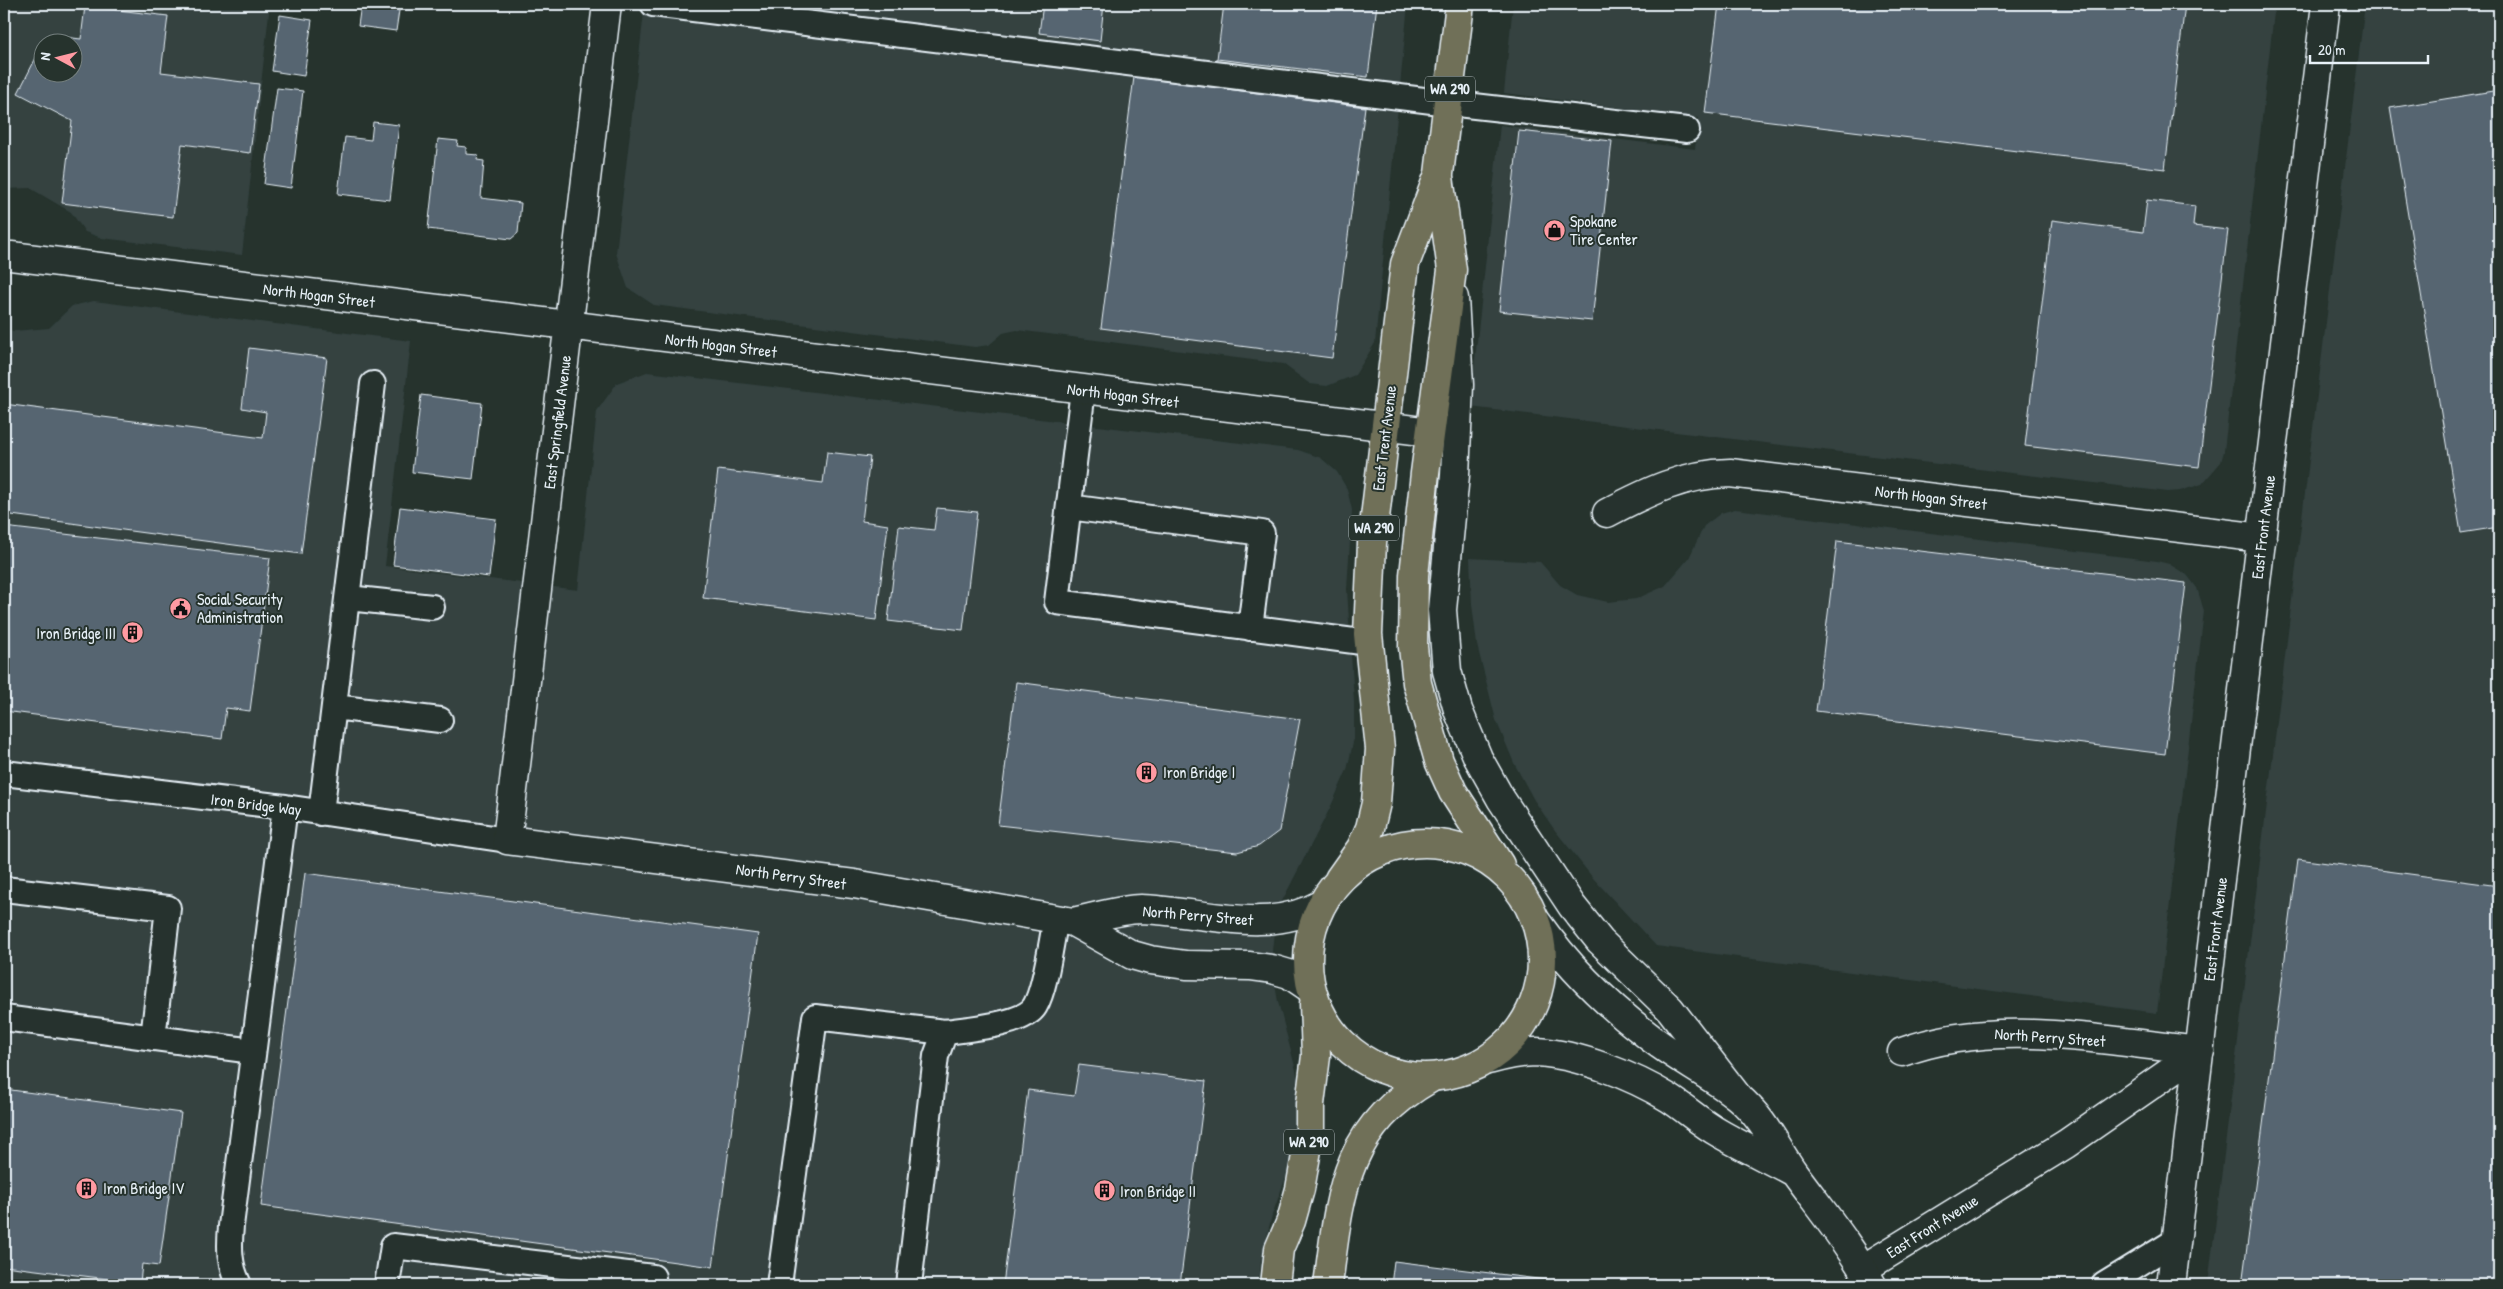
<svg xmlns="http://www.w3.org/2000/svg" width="2503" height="1289" font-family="'Patrick Hand',sans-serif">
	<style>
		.built { fill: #344241; fill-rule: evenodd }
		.building { fill: #566571; stroke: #e8f1f8 }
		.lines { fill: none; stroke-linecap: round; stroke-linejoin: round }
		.service-casing { stroke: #e8f1f8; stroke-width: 28 }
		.minor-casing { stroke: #e8f1f8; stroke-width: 31 }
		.tertiary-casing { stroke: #e8f1f8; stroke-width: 31 }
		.primary-casing { stroke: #e8f1f8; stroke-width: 31 }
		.service { stroke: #26332d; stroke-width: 24 }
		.minor { stroke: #26332d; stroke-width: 28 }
		.tertiary { stroke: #26332d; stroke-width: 28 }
		.primary { stroke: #706f59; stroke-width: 28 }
		.labels { text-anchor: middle; stroke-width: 4; stroke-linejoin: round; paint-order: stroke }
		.shield { fill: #26332d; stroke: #aeb8bb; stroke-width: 1 }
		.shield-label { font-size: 15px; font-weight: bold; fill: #e8f1f8 }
		.poi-label { font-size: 16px; fill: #e8f1f8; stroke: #26332d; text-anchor: start }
		.street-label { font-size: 16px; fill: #e8f1f8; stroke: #26332d }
	</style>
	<rect width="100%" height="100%" fill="#26332d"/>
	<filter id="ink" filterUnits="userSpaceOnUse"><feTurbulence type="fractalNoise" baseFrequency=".02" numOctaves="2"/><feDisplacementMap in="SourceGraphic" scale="10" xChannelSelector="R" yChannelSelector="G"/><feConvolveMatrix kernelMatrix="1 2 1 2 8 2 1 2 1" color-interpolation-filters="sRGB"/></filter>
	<g filter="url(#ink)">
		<path class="built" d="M4,4H270L242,255L102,238L85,232L71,212L30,188L4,189ZM42,42H72V72H42Z
			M645,4H1408L1375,343L1355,375L1327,386L1310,384L1283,364L1017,330L1003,333L989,345L975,347L654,305L628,288L616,253Z
			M1513,4H2275L2224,451L2221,462L2202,484L2180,491L2168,492L1470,407L1500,125L1695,149L1699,118L1504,93Z
			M2365,4H2499V1285H2208Z
			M94,301L411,341L385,566L578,590L597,411L617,383L647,372L1298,450L1321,458L1337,472L1347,489L1352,510L1347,589L1354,702V738L1347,770L1330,808L1282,901L1274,931L1271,961L1278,1002L1298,1078L1296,1123L1290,1166L1272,1215L1261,1261L1259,1285H4V329L14,331L49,328L72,306Z
			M1735,509L2157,561L2169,564L2187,575L2197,588L2204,611L2157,1013L1656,946L1593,878L1554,829L1534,800L1514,763L1496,720L1477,645L1472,604L1470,558L1540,562L1560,585L1577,595L1608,602L1636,599L1665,586L1689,558L1704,526L1721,513Z"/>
		<path class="building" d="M361,4H400L396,31L358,26Z
			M1043,4H1104L1100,41L1039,33Z
			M1224,4H1377L1368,77L1217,59Z
			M1719,4H2185L2165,169L1705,113Z
			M85,6L168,16L161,72L259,84L250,153L182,144L173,217L62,203L72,121L18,93L42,46V72H72V42H44L48,35L81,39Z
			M280,15L312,20L304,76L272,71Z
			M1134,77L1365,107L1332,358L1101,328Z
			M277,88L303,91L291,188L264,184Z
			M2499,90V527L2461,533L2390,108Z
			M373,122L399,125L390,200L338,194L345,137L371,140Z
			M1519,131L1612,141L1592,321L1499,311Z
			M438,139L458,141L457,146L466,147V154L478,155L477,160L484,161L481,198L521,203L518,233L511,239L428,229Z
			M2147,200L2195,206L2193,226L2228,230L2199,467L2025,446L2052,220L2143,232Z
			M249,348L327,358L301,554L4,514V404L263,438L266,412L242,408Z
			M421,395L482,403L473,479L412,472Z
			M827,452L870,457L862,521L888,525L876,620L703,598L718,470L823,483Z
			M400,507L496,519L489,577L393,565Z
			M937,508L977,512L963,630L888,621L899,526L934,530Z
			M4,527L270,558L250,711L226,708L222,739L4,711Z
			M1837,541L2186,583L2165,754L1816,711Z
			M1016,682L1300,719L1279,831L1259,846L1237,852L998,825Z
			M2298,859L2499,886V1285H2242Z
			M305,873L758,934L713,1267L261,1206Z
			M1079,1065L1206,1081L1180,1285H1003L1028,1090L1074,1096Z
			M4,1089L181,1113L159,1266L142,1264L140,1283L4,1266Z
			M1394,1261L1586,1285H1391Z"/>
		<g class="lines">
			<defs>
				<path id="service" d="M653,4L1448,103L1687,130
					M1083,390L1057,602L1369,643
					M1069,507L1262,533L1250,628
					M348,598L432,607
					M334,707L440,720
					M4,773L285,807L507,840
					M321,813L373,384
					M4,889L168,908L153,1038
					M4,1018L253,1051
					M239,1285C229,1265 229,1248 231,1226L285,807
					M387,1285L393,1246L653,1277L652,1285
					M779,1285L815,1017L945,1032
					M909,1285L936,1056L945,1032C967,1029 1024,1025 1035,1006C1046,987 1051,942 1056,919
					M2104,1285L2177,1240"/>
				<path id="minor" d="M607,4L507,840L854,884L1073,922L1132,955L1150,960L1186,965L1250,966L1272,969L1289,974L1311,989
					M11,256L1430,432
					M1607,513C1647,492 1683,474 1730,473L2262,538
					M1073,922C1093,918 1121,909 1141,909C1201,911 1266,936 1322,904
					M1902,1052C1995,1017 2103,1041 2200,1051
					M1863,1269L2066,1144L2200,1051
					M2171,1285L2326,4"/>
				<path id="tertiary" d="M1454,298L1459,385L1455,475L1442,610L1447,671L1458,710L1478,758L1501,799L1572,906L1600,941L1670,1009L1738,1097
					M1536,921C1567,965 1604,1002 1647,1035C1675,1058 1710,1074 1738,1097C1764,1119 1775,1146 1794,1173C1821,1210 1850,1245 1872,1285
					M1488,1060C1504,1056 1519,1052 1536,1052C1578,1054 1633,1076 1669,1098C1686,1109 1701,1123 1719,1133C1743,1147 1769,1159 1793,1172"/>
				<path id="primary" d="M1439,177L1452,270L1425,473L1414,575L1413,647L1417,683L1439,761L1453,792L1500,865
					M1308 960a117 117 0 1 1 234 0a117 117 0 1 1-234 0Z
					M1339,879L1361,848L1370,828L1376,803L1380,749L1368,634L1372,543L1405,264L1439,174L1460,4
					M1275,1285L1279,1249L1291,1221L1300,1189L1310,1133V1104L1316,1056L1314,1004
					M1328,1285C1340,1194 1343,1128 1431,1078"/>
			</defs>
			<use href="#service" class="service-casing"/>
			<use href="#minor" class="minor-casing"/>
			<use href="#tertiary" class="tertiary-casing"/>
			<use href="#primary" class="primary-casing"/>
			<use href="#service" class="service"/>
			<use href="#minor" class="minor"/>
			<use href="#tertiary" class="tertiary"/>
			<use href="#primary" class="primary"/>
		</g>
	</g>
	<defs>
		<symbol id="shop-disc" viewBox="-11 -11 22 22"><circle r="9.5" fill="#ff9aa2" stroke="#26332d"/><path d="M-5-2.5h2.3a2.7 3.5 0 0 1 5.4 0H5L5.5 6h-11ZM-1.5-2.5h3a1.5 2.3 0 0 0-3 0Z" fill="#111"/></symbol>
		<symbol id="civic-disc" viewBox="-11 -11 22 22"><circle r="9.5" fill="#ff9aa2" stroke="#26332d"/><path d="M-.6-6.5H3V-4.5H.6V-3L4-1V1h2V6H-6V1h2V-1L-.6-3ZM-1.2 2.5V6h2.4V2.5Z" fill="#111"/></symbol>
		<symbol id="building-disc" viewBox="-11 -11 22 22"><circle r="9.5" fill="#ff9aa2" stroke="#26332d"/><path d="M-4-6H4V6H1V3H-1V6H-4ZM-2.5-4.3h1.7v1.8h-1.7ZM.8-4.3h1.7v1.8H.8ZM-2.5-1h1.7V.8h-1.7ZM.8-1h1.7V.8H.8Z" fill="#111"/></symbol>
	</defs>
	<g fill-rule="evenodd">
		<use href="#shop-disc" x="1542" y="218" width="25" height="25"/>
		<use href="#civic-disc" x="168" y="596" width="25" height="25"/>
		<use href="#building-disc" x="120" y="620" width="25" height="25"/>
		<use href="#building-disc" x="1134" y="760" width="25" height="25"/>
		<use href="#building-disc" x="74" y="1176" width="25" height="25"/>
		<use href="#building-disc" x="1092" y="1178" width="25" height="25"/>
	</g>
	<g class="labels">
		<g class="shield">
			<rect x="1425" y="76.5" width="50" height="25" rx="4"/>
			<rect x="1349" y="515.5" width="50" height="25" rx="4"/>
			<rect x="1284" y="1129.5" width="50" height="25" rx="4"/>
		</g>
		<g class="shield-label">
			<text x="1450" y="94">WA 290</text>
			<text x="1374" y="533">WA 290</text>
			<text x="1309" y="1147">WA 290</text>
		</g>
		<g class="poi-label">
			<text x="1570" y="227">Spokane<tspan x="1570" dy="18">Tire Center</tspan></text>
			<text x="197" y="605">Social Security<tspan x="197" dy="18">Administration</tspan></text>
			<text x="116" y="639" text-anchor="end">Iron Bridge III</text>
			<text x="1163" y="778">Iron Bridge I</text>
			<text x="103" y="1194">Iron Bridge IV</text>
			<text x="1120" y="1197">Iron Bridge II</text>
		</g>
		<g class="street-label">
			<text transform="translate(319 295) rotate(7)" y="6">North Hogan Street</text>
			<text transform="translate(721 345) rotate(7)" y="6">North Hogan Street</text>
			<text transform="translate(1123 395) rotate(7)" y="6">North Hogan Street</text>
			<text transform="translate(557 422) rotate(-83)" y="6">East Springfield Avenue</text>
			<text transform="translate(1384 438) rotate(-83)" y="6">East Trent Avenue</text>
			<text transform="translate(1931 497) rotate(7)" y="6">North Hogan Street</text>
			<text transform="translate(2263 527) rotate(-83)" y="6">East Front Avenue</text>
			<text transform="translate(256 804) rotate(7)" y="6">Iron Bridge Way</text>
			<text transform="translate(791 876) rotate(8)" y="6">North Perry Street</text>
			<text transform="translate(1198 915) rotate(5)" y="6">North Perry Street</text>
			<text transform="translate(2215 929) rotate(-83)" y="6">East Front Avenue</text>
			<text transform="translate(2050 1037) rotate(4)" y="6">North Perry Street</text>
			<text transform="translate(1932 1226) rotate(-32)" y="6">East Front Avenue</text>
		</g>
	</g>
	<rect width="2503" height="1289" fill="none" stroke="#26332d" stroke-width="20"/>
	<rect x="10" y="10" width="2483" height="1269" fill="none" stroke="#e8f1f8" stroke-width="2" filter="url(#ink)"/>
	<g transform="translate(58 58) rotate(277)"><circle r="24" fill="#26332d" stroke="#747f7e"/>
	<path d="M0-4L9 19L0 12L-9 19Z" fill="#ff9aa2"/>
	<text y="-8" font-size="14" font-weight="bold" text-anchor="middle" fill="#e8f1f8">N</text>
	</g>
	<path d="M2310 55v8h118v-8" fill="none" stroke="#e8f1f8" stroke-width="2.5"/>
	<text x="2318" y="55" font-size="15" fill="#e8f1f8" stroke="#26332d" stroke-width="4" paint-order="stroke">20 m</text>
</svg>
